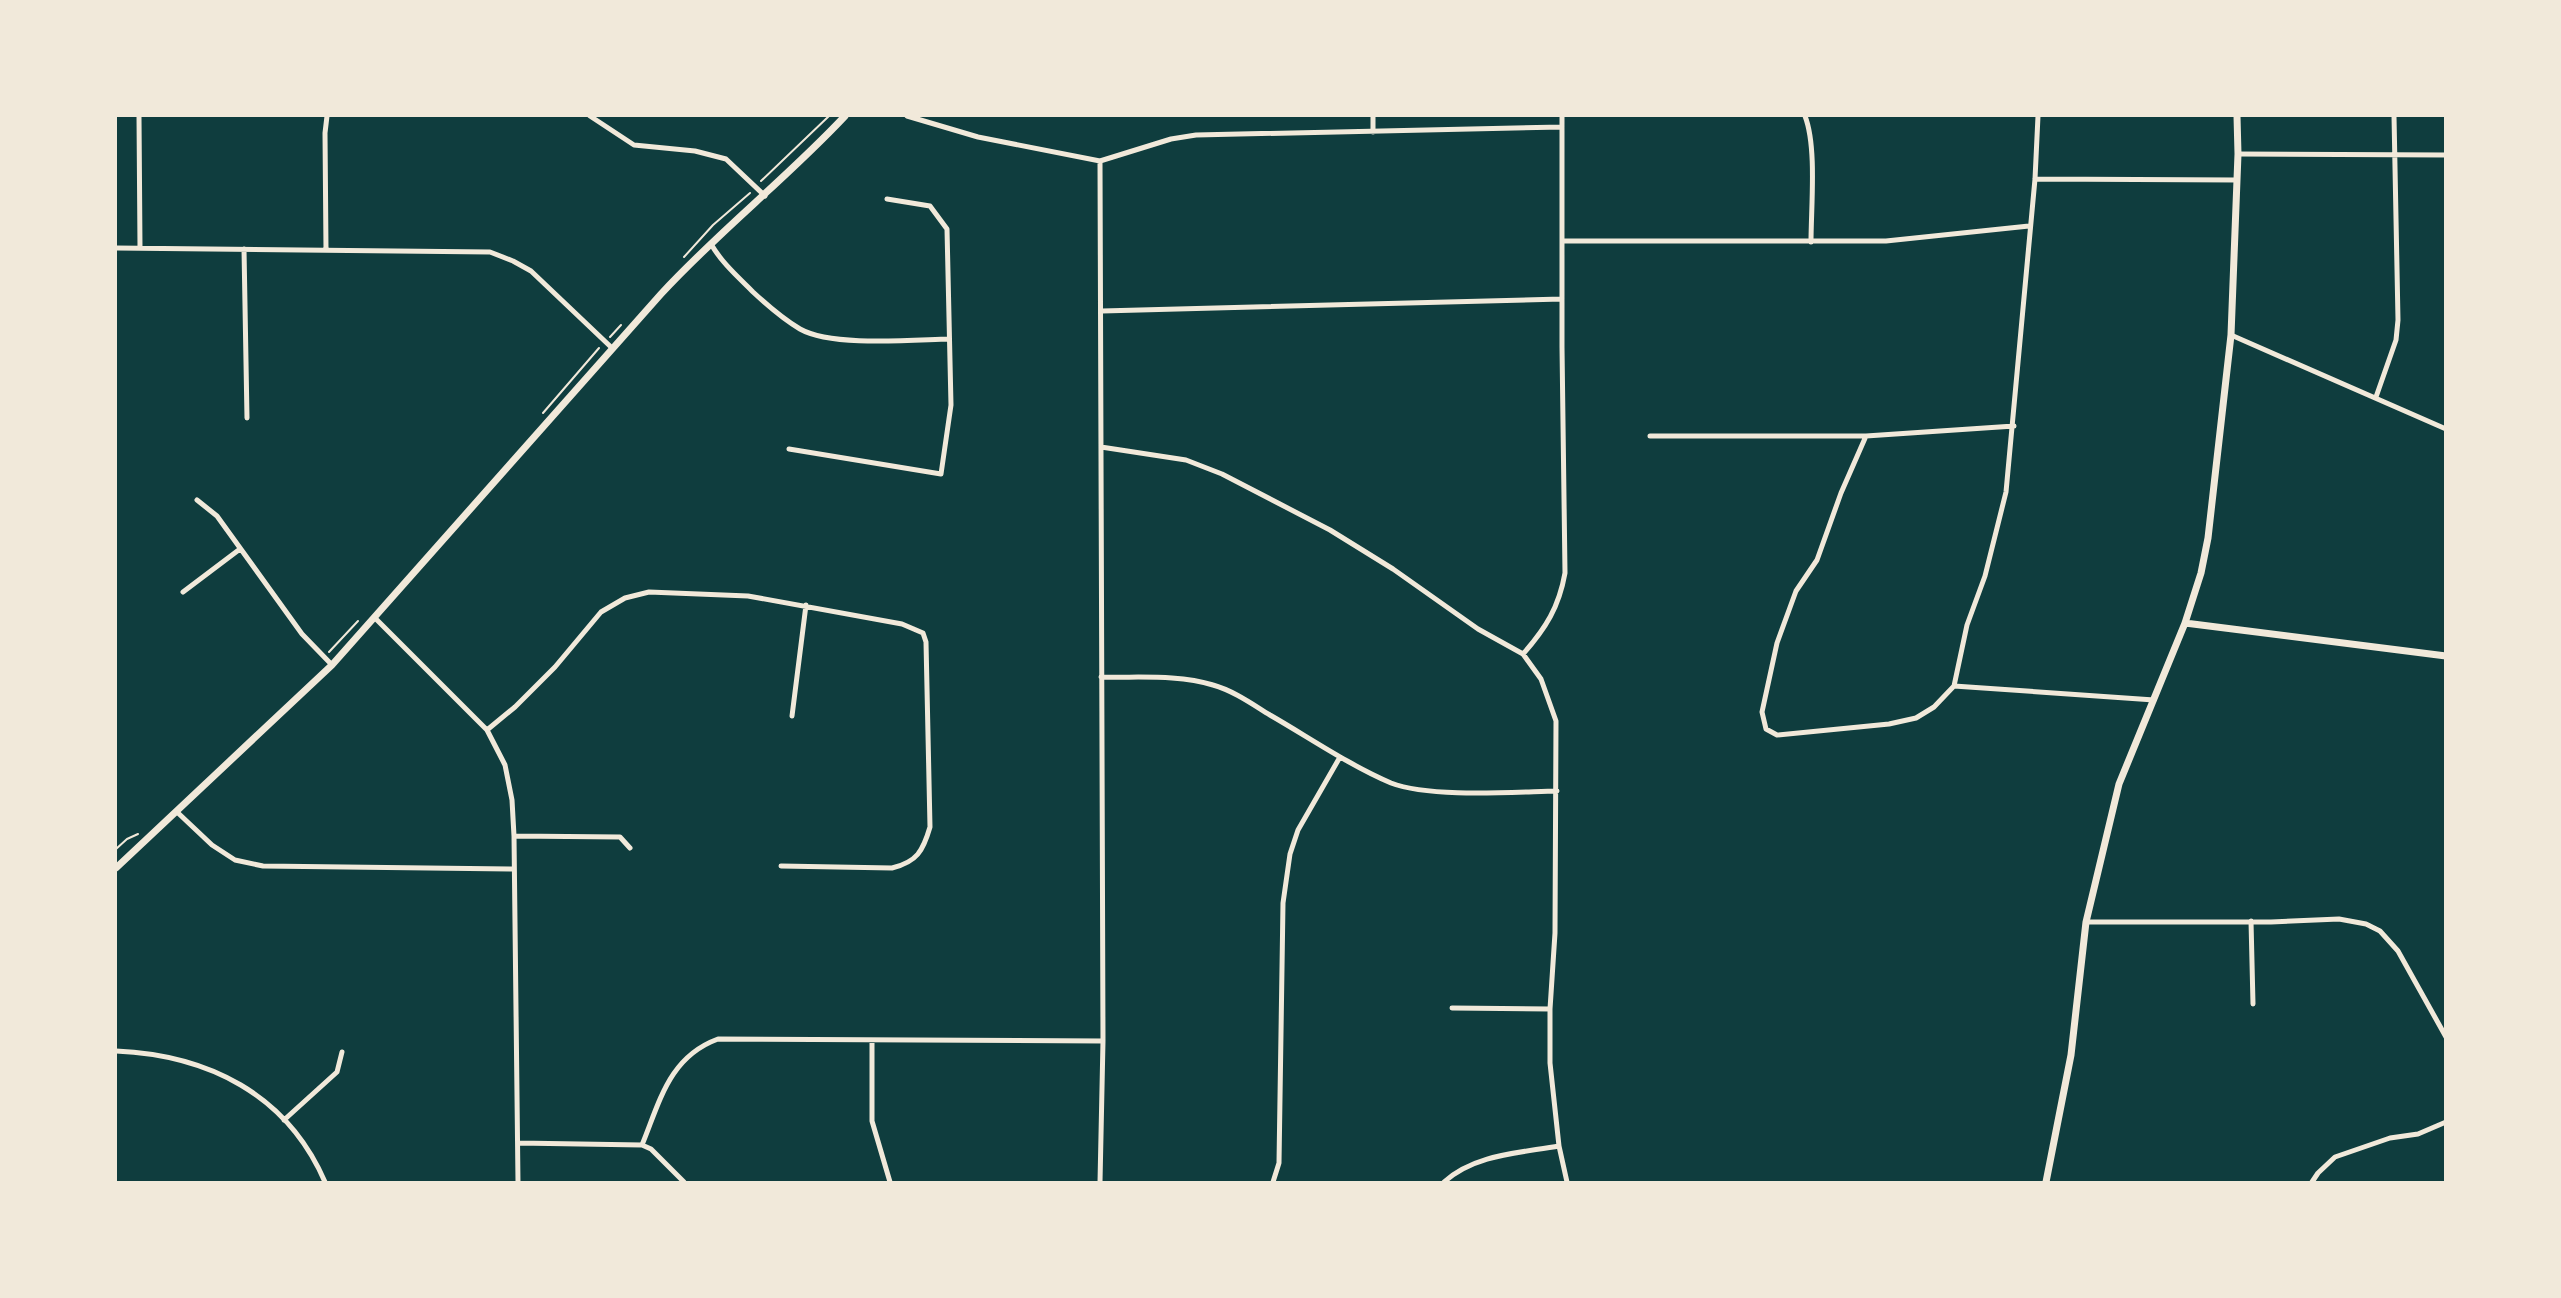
<svg xmlns="http://www.w3.org/2000/svg" width="2561" height="1298" font-family="Montserrat,sans-serif">
	<style>
		.lines { fill: none; stroke-linecap: round; stroke-linejoin: round }
		.path { stroke: #f1e9da; stroke-width: 2 }
		.minor { stroke: #f1e9da; stroke-width: 5 }
		.tertiary { stroke: #f1e9da; stroke-width: 7 }
	</style>
	<rect width="100%" height="100%" fill="#0f3d3e"/>
	<g class="lines">
		<path class="path" d="M761,181L829,116
			M684,257L713,225L750,193
			M610,337L621,325
			M543,413L599,348
			M329,652L358,621
			M116,849L127,839L138,834"/>
		<path class="minor" d="M139,116L140,248
			M590,116L634,145L695,151L726,159L765,196
			M907,116L978,137L1100,161L1171,139L1196,135L1562,127
			M1373,116V132
			M1805,116C1817,147 1811,207 1811,242
			M2238,154L2446,155
			M2035,179L2237,180
			M1562,241H1886L2029,226
			M711,244C722,263 737,276 753,292C767,305 783,319 800,329C832,347 911,340 949,339
			M116,248L490,252L513,261L531,271L612,348
			M244,249L247,418
			M326,250L325,133L327,116
			M1102,311L1562,299
			M2231,335L2446,429
			M2376,397L2396,340L2398,320L2394,116
			M1650,436H1866L2014,426
			M1866,436L1841,493L1817,560L1796,591L1777,643L1762,712L1766,729L1777,735L1889,724L1916,718L1934,707L1954,686L1967,625L1985,576L2006,492L2035,179L2038,116
			M1101,447L1186,460L1222,474L1330,530L1393,569L1478,629L1523,654L1541,679L1556,721L1555,933L1550,1009V1063L1559,1146L1567,1182
			M789,449L941,474L951,405L947,229L930,206L887,199
			M197,500L217,516L302,634L332,665
			M183,592L240,549
			M376,619L487,730L505,765L512,800L514,836L518,1182
			M1523,654C1546,628 1559,607 1565,573L1562,347V116
			M1101,677C1138,678 1178,674 1213,685C1234,691 1252,704 1270,715C1310,738 1349,765 1391,783C1430,798 1513,792 1557,791
			M1954,686L2154,700
			M792,716L806,605
			M487,730L515,707L555,667L601,612L625,598L649,592L748,596L902,624L923,633L926,642L930,827C923,851 917,862 892,868L781,866
			M177,812L212,845L235,860L263,866L514,869
			M514,836L620,837L630,848
			M2251,921L2253,1004
			M2086,922H2271L2339,919L2366,924L2380,931L2398,951L2446,1037
			M1452,1008L1550,1009
			M872,1040V1121L890,1182
			M116,1051C208,1055 287,1094 325,1182
			M284,1120L337,1072L342,1052
			M518,1143L642,1145L651,1149L684,1182
			M642,1145C660,1101 669,1057 718,1039L1103,1041
			M1100,1182L1103,1041L1100,161
			M1273,1182L1279,1163L1283,903L1290,854L1298,830L1340,757
			M1444,1182C1475,1154 1520,1153 1559,1146
			M2312,1182L2318,1173L2335,1157L2390,1138L2418,1134L2446,1122"/>
		<path class="tertiary" d="M2185,623L2446,656
			M116,868L332,665L661,294C719,231 787,178 845,116
			M2046,1182L2071,1055L2086,922L2119,784L2185,623L2201,573L2208,538L2231,335L2238,154L2237,116"/>
	</g>
	<rect width="2561" height="1298" fill="none" stroke="#f1e9da" stroke-width="234"/>
</svg>
